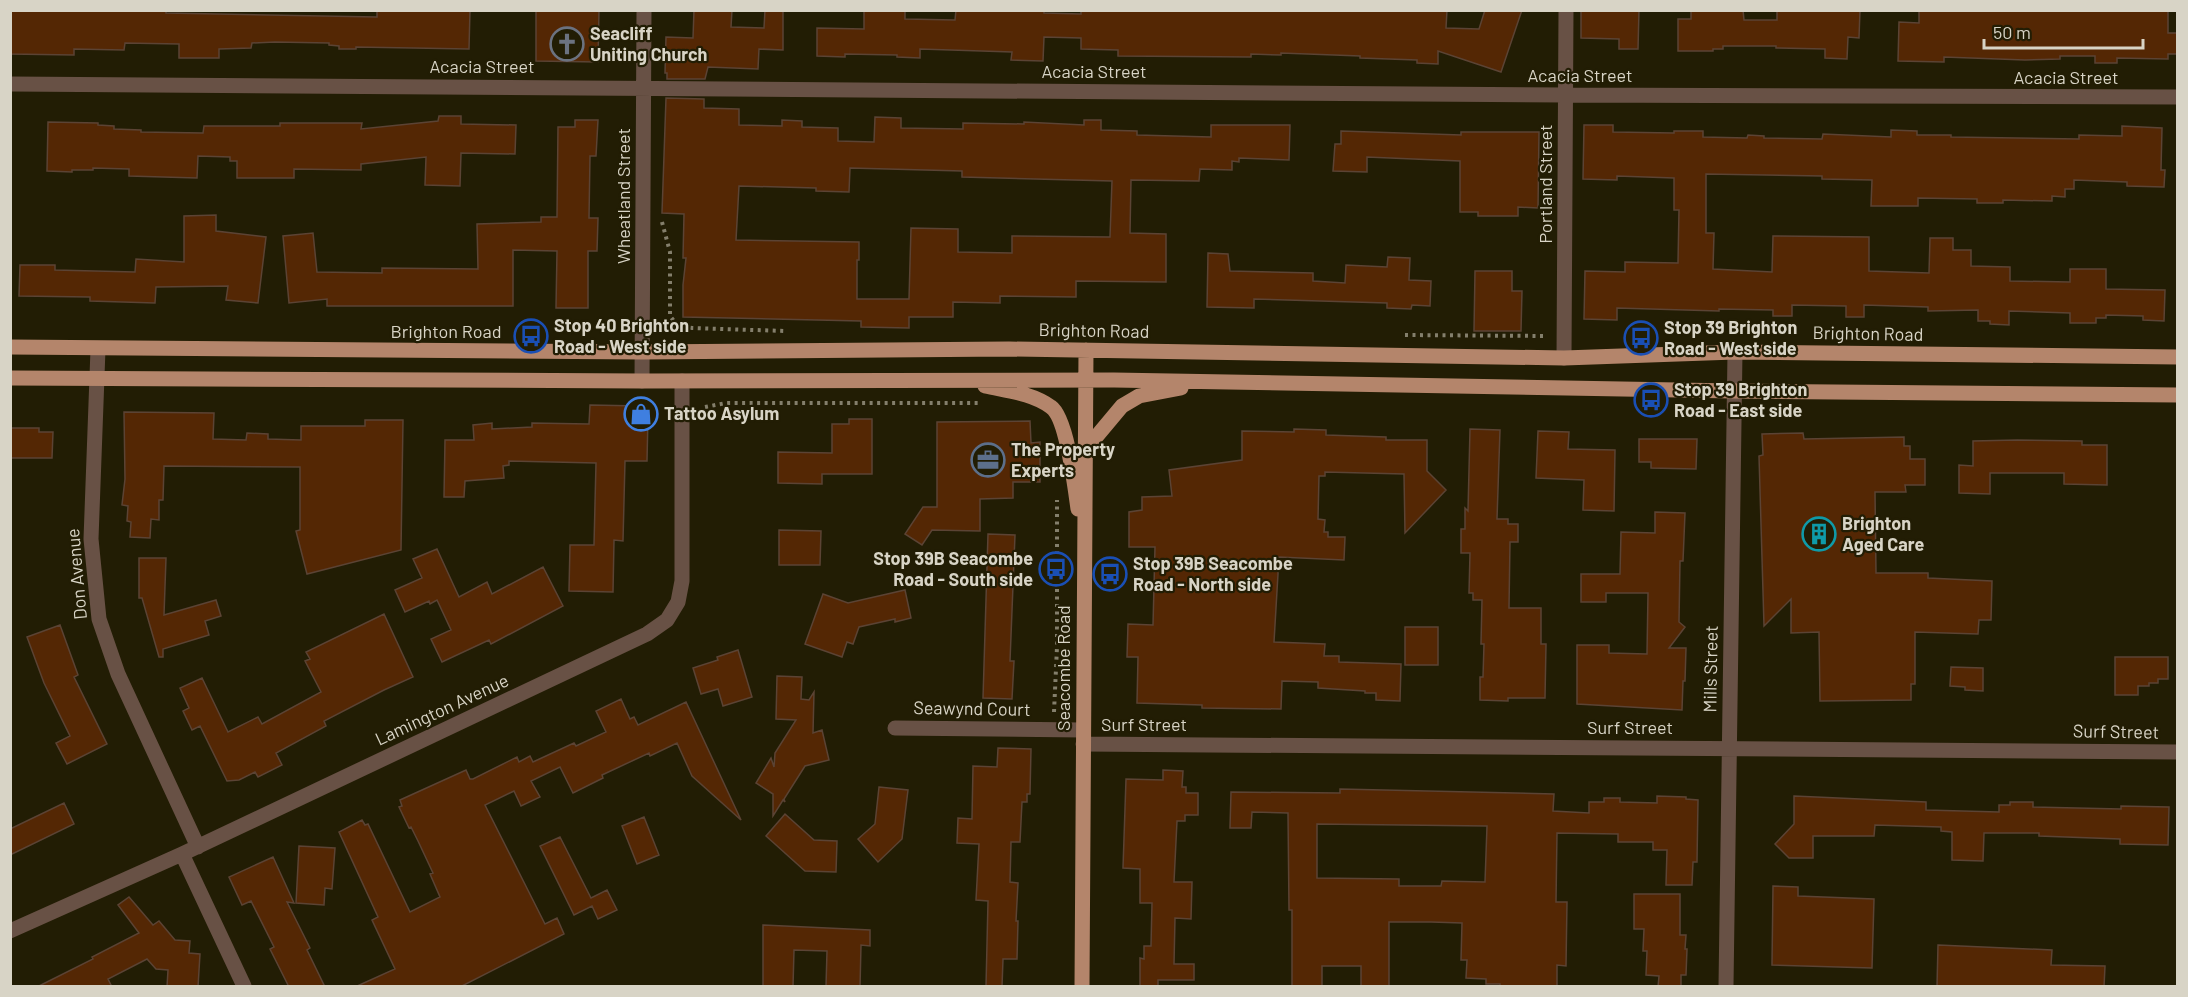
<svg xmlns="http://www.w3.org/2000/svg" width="2188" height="997" font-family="Barlow,sans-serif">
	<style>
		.building { fill: #542704; stroke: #5b4334; stroke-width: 1.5; fill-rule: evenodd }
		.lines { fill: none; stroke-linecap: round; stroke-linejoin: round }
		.path { stroke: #847f6c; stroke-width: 4; stroke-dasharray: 3 4.5; stroke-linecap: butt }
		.minor { stroke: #685145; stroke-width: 15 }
		.major { stroke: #b4856b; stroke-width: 15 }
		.labels { text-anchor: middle; stroke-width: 4.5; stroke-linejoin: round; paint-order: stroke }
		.poi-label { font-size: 18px; font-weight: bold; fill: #d8d4c6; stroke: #221d04; text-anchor: start }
		.street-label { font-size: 18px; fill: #d8d4c6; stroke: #221d04 }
	</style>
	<rect width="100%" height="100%" fill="#221d04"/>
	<path class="building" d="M10,10H166V13L377,17V10H470L469,49L356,47V49H339V46L329,45V43L275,42L252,43L251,48L219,49V58H179V44L125,43L124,50L74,49V55L10,54Z
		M536,10H599L598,62L536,61Z
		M694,10H732L731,27L764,28L765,10H783V50L759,49L758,69L708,67L705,79H667V73H665L666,37L693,38Z
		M864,10H905V19L955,20L956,10H1044V13L1081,14V10H1447L1446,28L1479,29L1485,10H1522L1501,72L1438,51V64L1417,63V60L1360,58V56L1281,53V55L1251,54V57L1118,56V50L1081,49V38L1044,37L1043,61L1011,60L1012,52L920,49V58L897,57V55L845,54V57L817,56V28L864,29Z
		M1581,10H1639L1638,49H1619V39L1581,38Z
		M1691,10H1743L1744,20H1777V10H1860L1859,38L1848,37L1847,59L1825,58V49L1776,48V46H1723V49H1713V51H1678V19H1691Z
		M1919,10H2168V33H2178V54H2168V59L2117,58V63H2095V56H2060V59L2025,60L1944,57V62L1898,61L1899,22L1919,23Z
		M666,98L704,99V108L739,109V125L782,126V120L802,121V127L838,128V141L874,142L875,117L901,118V128L963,129V123L1024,124V122L1084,125V120H1101V130L1137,131V135L1211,137V125H1290L1289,160L1239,158V162L1232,161V170L1200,169L1199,181L1131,180L1130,233L1166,234V282L1076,281V297L1000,296V303L953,302V317H909V328L861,327V321L683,317V285L686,258H683L684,214L662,213ZM850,168L962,171V177L1112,181L1110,237L1012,236V253L958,252V229L911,228L909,299H857V260H859V242L736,240L739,186L816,188V191L849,192Z
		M439,116H461V124L516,125L515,154L461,153L460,186L425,185L426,157L361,164V170L294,169V178H237V161H230V157L198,156L197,178L129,176V169L93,168V170H72V172L47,171L48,122L98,123V125L114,126V129L141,130V132L203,133L204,126H280V123H362L361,129L438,121Z
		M575,120H598L596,156H590L589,218H598L597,251H588V308H556L557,251L513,250V306H327V299L289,303L283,236L313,233L317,272L382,273V268L478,269L477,224L541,222V217H557L558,127H575Z
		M1584,125H1613V132L1674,133V131H1703V137L1747,138L1748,135L1764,136V138L1822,139L1823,134L1891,137V130L1917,131V135H1951V137L2079,139V135L2122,136V126L2162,128L2161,170H2165L2164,187L2127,186V182L2074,180V189H2065V197L2052,196V201L2003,200V203H1977V199L1918,198V206H1871L1872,180L1822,179V176L1706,174V233H1714L1713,269L1772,272L1773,236L1869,237V271L1929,273L1930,238H1953V250H1971V266L2010,267V281L2070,282V269H2106V289L2165,290L2164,321L2143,320V316L2106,315V318H2096V323H2070V313L2009,311V325L1990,324V321H1978V310L1928,311V307L1864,305V317H1846V306L1792,305V316H1773V310L1719,309V311L1617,308V320L1584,319L1585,271L1625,272V262L1678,263L1679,210H1674V178L1617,176V180L1583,179Z
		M1341,131L1461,135V132H1539L1538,208L1518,207V216H1478V212H1460V161L1367,157V172L1333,171L1335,144H1341Z
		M216,215V231L266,237L258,303L226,300L228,286L156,287L155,303L90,301V297L19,296L20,265H55V270L135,272L136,259L184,262V216Z
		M1208,253L1228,254L1230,271L1313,273V281L1345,283L1346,265L1387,267L1388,257L1410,258L1409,280L1431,281L1430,306L1412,305L1411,309L1387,308V303L1254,299V308L1207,307Z
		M1475,271H1512V291H1522L1521,331H1474Z
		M590,405L641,406L648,416L647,461H625L623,541L614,540L613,592L569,591L570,545H594L596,463L509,461V465L503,466L504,478L465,481L464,497H444L445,440H474L473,425L492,423V429L532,427V423L589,424Z
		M124,412L214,413L213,439L246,440L247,433L268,434V439L301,440V426H365V420H403L401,550L307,574L296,531L300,530V467L164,466L163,500H159V520L151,519L150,538L130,537L131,522L127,521L128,506L122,505L125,479Z
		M849,419H872V474H822V484L778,483V452L832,453V424H849Z
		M1030,421L1031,443L1040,442V482H1013V498L980,499V531L932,530L922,545L905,534L923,507H937V422Z
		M10,428H39V432H53L52,458H10Z
		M1294,429L1326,430V435L1386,437V440H1427V471L1446,490L1405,533L1404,474L1325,472V476H1319L1318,519L1325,520L1324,532H1328V537H1345L1344,560L1279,557L1274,642L1325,644L1324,656H1339V662L1401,664L1400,701L1376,700V693H1365V691L1318,688V682L1282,681L1281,709L1202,708V705L1137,703L1138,657H1127L1128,624L1153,625L1155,547H1129V512L1142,510V497L1172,496L1169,470L1242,460V431L1294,432Z
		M1470,429L1500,430L1497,519H1508V524H1518V542H1510L1509,608H1541V644H1546L1545,698H1508V701L1480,700V677H1483L1484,644H1481L1482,600H1473V593H1469L1470,553H1461V529H1465V508L1468,511Z
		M1538,431L1569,432L1568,449L1615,450L1614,511L1583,510L1584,480L1536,478Z
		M1803,433L1804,439L1904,437V446H1910V459H1925V485H1905L1906,492H1875L1876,573H1928V578L1992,581L1991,620H1979L1978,634L1915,632V684H1911V700L1820,701L1819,632L1791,633V599L1764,626L1759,456L1763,455L1762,434Z
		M1639,439H1697L1696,469L1651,468V462H1639Z
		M2017,440L2082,441V445H2107V485L2064,484V473H1990V494L1959,493V465L1973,466V441Z
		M1655,512L1685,513L1683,561H1680L1679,622L1685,627L1669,648H1686L1685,681H1683L1682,710L1577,704V645H1609V653L1647,654L1648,593H1606V602H1581V574H1620L1621,532L1655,533Z
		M779,530L821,531L820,565H779Z
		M988,534L1015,535L1010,661H1014L1012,699L983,698Z
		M437,549L459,597L487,582L492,594L543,567L563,606L491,644L489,640L442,662L431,639L451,630L437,600L430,604L429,601L405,612L395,590L422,578L413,559Z
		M139,558H166L164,615L216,600L221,616L205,621L209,635L163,649V657H159L142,598H139Z
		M905,590L911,618L895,622V619L859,627L853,644L847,642L842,657L805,644L823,594L848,603Z
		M384,614L413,677L384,690L324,721L326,726L276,753L282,765L258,777L255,772L239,780L227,781L200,726L192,730L183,711L189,708L180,688L202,678L228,732L258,717L262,724L321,692L305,661L310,659L306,652Z
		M60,625L78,675L74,677L107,744L67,764L56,743L70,736L44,683L27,637Z
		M1405,627H1438V665H1405Z
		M738,650L752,697L723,706L718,689L701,694L693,668L718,660L717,657Z
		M2115,657H2168V679H2158V683H2149V686H2138V695H2115Z
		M1951,667L1983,668V691L1965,690V687L1950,686Z
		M777,676L802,677L801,699L809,700L814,692L813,733L822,730L829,760L805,766L784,799L785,802L783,800L773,816V794L756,783L771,758L774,767L775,753L796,720L776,719Z
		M621,699L630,719L634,717L638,725L686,702L741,820L692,776L677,743L650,756L649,753L602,775L603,778L573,793L560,767L531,781L540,797L521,806L514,791L485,805L545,924L557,918L564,934L460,987H355L395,969L372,920L378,917L339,832L362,820L365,825L368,824L410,912L440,897L430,874L433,873L418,841L411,827L409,828L399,807L402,806L400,800L466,770L470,779H473L517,757L519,762L530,756L533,762L574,743L576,746L606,732L596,711Z
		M998,748L1031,749L1030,794H1027V802H1022L1020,842H1011L1010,882L1018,883L1016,921H1018L1017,959H1003L1002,987H986L988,901L976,900L979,844L957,843L958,818L972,819L973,766L997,767Z
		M1163,770L1183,771L1182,787H1186V793H1198V815H1185V821H1177L1174,882H1192L1191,919L1175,918L1174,964H1194V980H1158V987H1140V958L1144,959V946H1151L1152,903H1140V869L1123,868L1126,779L1163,780Z
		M879,787L908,790L902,839L878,862L858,839L875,824Z
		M1340,789L1554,794L1553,811L1589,813V802H1604V798H1620V802L1657,803V796L1686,797V799L1698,800L1697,862H1693L1692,885H1666L1667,850H1653V842H1618V834L1557,833L1556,902H1567L1566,966L1557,965V987H1500V984H1486V979L1466,978L1467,960H1461L1462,923L1431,922H1389V987H1361V966H1322V987H1292V910H1289L1288,813L1252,812L1251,828H1230L1231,792L1340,793ZM1317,824L1487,826L1485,882L1442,881L1441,886H1399V879L1317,878Z
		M1794,796L1926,802V810L1999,812V805H2010V802H2033V807L2121,809V806L2169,807L2168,845L2120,844V839L2039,836V833H1984L1983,861L1952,860V832L1941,831V827L1875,825L1874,836H1813V858H1789L1775,844L1794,824Z
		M64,803L74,824L10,855V829Z
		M785,814L814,840L837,841L836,872L805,871L766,836Z
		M644,817L659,855L637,864L622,826Z
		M560,837L591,898L607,890L617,910L598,919L592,906L574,915L540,846Z
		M299,846L335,848L332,889L325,888L324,905L296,903Z
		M273,857L294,903L287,902L310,948L307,950L325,987H289L270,949L274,947L251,901L242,905L229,877Z
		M1773,886L1798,887V896L1874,899L1872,968L1772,965Z
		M1634,894H1680V935H1686L1685,949H1687L1686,975H1681V987H1658L1659,976L1646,975L1647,951H1643L1644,929H1634Z
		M129,897L153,925L159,921L175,940L190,941L189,953L200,954L198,987H167L168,970L156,969L147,959L108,979L112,987H37L93,959L92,957L139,933L118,905Z
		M763,925L870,930V946L861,945L860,987H826L827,951L794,950L793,987H763Z
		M1938,945L2052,950L2051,965L2105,966L2104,987H1937Z"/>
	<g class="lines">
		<path class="path" d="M662,222L670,252V316L677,325L692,328L785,331
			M1405,335L1547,336
			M705,407L726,403H978
			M1054,712L1057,647V500"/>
		<path class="minor" d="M10,84L1566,95L2178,97
			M98,349L91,539L99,619L118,674L198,847
			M1564,358L1566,10
			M642,381L644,10
			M895,728L1083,730
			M1083,744L2178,752
			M182,854L244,986
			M10,931L182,854L647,634L667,620L678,602L682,581V381
			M1726,986L1735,352"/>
		<path class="major" d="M10,347L642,352L1009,349L1564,358L1735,352L2178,357
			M10,378L642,381L1114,380L1734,391L2178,395
			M985,386C1007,391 1032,393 1051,407C1067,418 1075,488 1078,509
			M1086,449L1122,406L1139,396L1181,388
			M1082,986L1086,350"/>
	</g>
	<defs>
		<symbol id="church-ring" viewBox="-11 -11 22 22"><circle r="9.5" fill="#221d04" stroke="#6b7280" stroke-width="1.5"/><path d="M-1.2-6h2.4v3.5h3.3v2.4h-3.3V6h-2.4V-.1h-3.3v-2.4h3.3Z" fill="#6b7280"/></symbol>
		<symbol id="bus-ring" viewBox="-11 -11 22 22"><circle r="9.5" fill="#221d04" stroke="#1a4fb4" stroke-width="1.5"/><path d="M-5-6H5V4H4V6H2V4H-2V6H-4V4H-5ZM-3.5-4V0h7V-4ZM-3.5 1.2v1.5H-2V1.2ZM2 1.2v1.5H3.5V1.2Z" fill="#1a4fb4"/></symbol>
		<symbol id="shop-ring" viewBox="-11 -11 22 22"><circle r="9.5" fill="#221d04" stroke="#3f7fe0" stroke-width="1.5"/><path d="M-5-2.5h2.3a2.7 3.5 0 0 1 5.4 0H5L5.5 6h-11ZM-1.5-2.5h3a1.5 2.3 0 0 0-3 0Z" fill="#3f7fe0"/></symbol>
		<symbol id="office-ring" viewBox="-11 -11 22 22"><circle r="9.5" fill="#221d04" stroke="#5c6f8a" stroke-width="1.5"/><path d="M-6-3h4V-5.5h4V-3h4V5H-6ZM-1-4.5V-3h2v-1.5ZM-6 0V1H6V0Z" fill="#5c6f8a"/></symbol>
		<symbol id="building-ring" viewBox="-11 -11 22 22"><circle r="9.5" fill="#221d04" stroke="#0f9aa8" stroke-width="1.5"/><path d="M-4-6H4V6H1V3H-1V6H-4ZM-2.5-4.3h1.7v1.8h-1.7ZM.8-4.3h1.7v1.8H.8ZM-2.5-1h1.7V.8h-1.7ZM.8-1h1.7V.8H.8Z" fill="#0f9aa8"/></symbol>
	</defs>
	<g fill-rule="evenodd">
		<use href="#church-ring" x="548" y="25" width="38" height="38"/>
		<use href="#bus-ring" x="512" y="317" width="38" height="38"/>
		<use href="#bus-ring" x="1622" y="319" width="38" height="38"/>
		<use href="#bus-ring" x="1632" y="381" width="38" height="38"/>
		<use href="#shop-ring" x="622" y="395" width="38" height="38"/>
		<use href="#office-ring" x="969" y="441" width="38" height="38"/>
		<use href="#building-ring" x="1800" y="515" width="38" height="38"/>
		<use href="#bus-ring" x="1037" y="550" width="38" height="38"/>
		<use href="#bus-ring" x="1091" y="555" width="38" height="38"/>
	</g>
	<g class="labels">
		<g class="poi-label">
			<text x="590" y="40">Seacliff<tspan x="590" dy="21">Uniting Church</tspan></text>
			<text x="554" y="332">Stop 40 Brighton<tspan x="554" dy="21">Road - West side</tspan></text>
			<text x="1664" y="334">Stop 39 Brighton<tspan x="1664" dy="21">Road - West side</tspan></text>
			<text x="1674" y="396">Stop 39 Brighton<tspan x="1674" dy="21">Road - East side</tspan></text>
			<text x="664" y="420">Tattoo Asylum</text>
			<text x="1011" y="456">The Property<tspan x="1011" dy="21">Experts</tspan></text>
			<text x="1842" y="530">Brighton<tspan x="1842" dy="21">Aged Care</tspan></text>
			<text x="1033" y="565" text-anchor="end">Stop 39B Seacombe<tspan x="1033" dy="21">Road - South side</tspan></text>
			<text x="1133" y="570">Stop 39B Seacombe<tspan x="1133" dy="21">Road - North side</tspan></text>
		</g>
		<g class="street-label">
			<text x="482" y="73">Acacia Street</text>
			<text x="1094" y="78">Acacia Street</text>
			<text x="1580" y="82">Acacia Street</text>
			<text x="2066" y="84">Acacia Street</text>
			<text transform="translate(1546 184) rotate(-90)" y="6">Portland Street</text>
			<text transform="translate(624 196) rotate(-90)" y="6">Wheatland Street</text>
			<text transform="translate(1094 331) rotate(1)" y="6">Brighton Road</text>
			<text x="446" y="338">Brighton Road</text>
			<text transform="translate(1868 334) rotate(1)" y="6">Brighton Road</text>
			<text transform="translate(77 574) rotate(-95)" y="6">Don Avenue</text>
			<text transform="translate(1064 668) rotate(-90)" y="6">Seacombe Road</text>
			<text transform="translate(1711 669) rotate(-89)" y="6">Mills Street</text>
			<text transform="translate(972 709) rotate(1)" y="6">Seawynd Court</text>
			<text transform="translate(442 710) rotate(-25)" y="6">Lamington Avenue</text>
			<text x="1144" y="731">Surf Street</text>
			<text x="1630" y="734">Surf Street</text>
			<text transform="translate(2116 732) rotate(1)" y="6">Surf Street</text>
		</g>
	</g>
	<rect width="2188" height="997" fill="none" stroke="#d8d4c6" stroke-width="24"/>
	<path d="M1984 39v9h159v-9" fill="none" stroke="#d8d4c6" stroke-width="3"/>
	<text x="1993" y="39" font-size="18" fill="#d8d4c6" stroke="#221d04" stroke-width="4.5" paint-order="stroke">50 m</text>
</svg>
